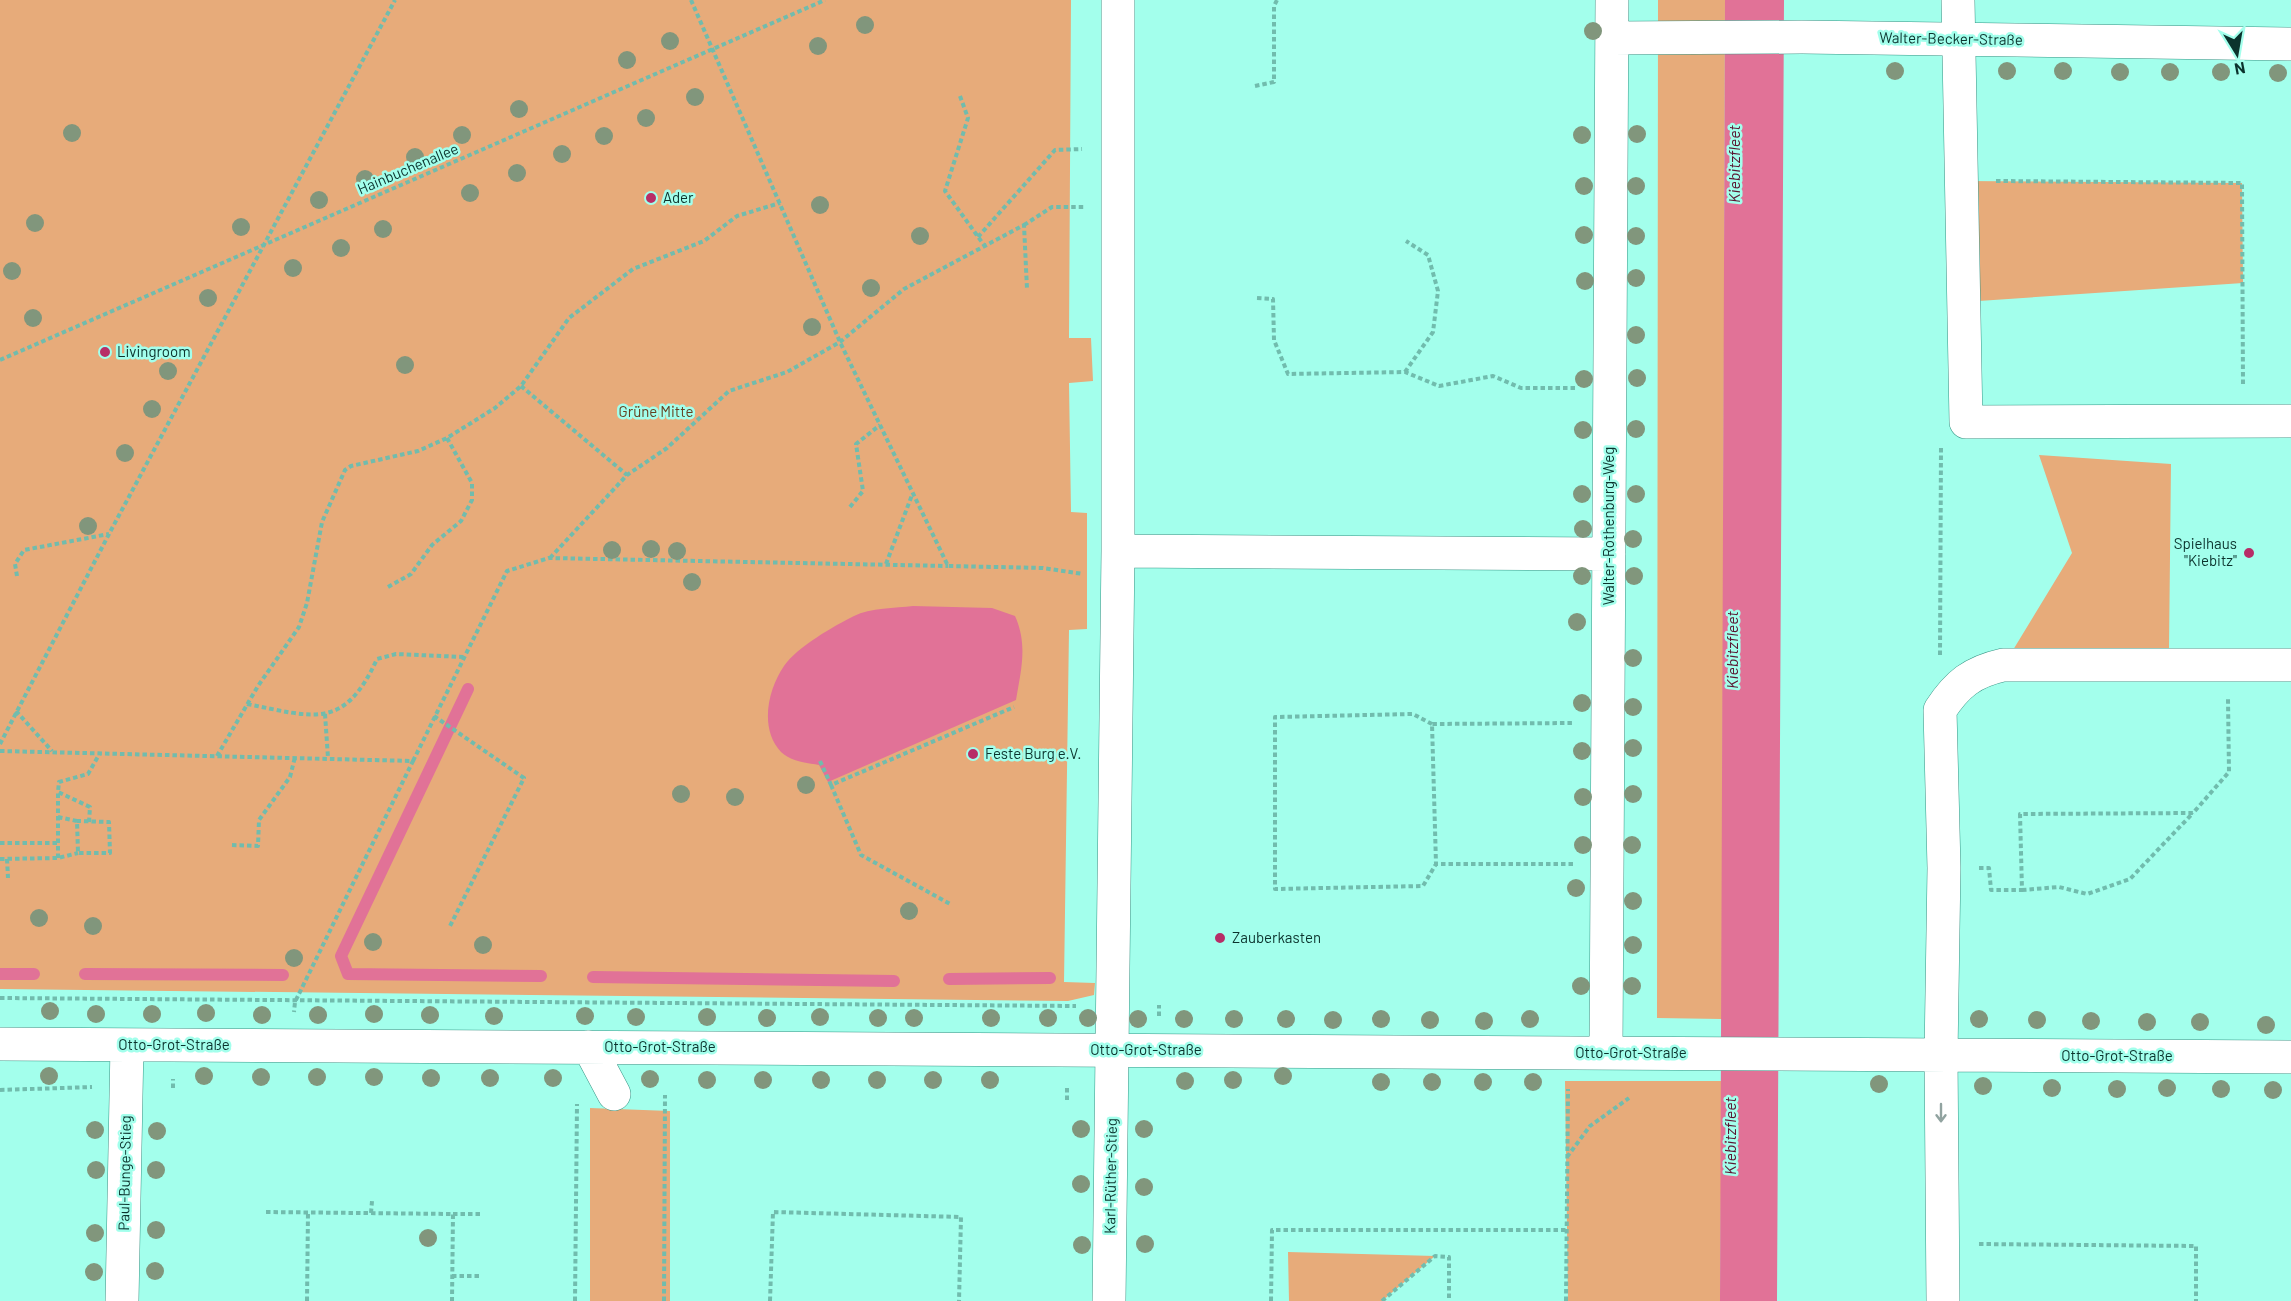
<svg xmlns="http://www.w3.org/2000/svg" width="2291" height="1301" font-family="Barlow,sans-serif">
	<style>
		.green { fill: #e7ab7a }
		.water { fill: #e17297 }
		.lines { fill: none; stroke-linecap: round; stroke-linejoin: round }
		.stream { stroke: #e17297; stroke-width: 12 }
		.minor-casing { stroke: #379585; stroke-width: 34 }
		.path { stroke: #71bcad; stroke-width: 4; stroke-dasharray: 4.5 3; stroke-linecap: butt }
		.minor { stroke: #fff; stroke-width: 33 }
		.tree { fill: #81967c }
		.oneway { stroke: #91a3a0 }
		.poi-dot { fill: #b72d67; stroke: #a3ffec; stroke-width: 2 }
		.labels { text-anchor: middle; stroke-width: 5; stroke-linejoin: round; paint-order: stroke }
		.street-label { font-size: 15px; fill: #0b332d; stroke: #a3ffec }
		.poi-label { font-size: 15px; fill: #0b332d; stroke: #a3ffec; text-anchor: start }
		.park-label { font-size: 15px; fill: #654020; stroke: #a3ffec }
		.water-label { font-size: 16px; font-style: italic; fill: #5a1531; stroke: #a3ffec }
	</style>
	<rect width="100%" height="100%" fill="#a3ffec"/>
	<path class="green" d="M0,0H1071L1069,338H1091L1093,381L1069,383L1071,512L1087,513V629L1069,630L1064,982L1095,983L1094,995L1068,1001L0,989Z
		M1658,0H1725L1722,1019L1657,1018Z
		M1962,181L2242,183L2243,283L1964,302Z
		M2039,455L2171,464L2169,650H2013L2072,553Z
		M1565,1081H1722L1720,1301H1568Z
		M590,1108L670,1111V1301H590Z
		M1288,1252L1435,1256L1382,1301H1289Z"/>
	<path class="water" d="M1725,0H1784L1777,1301H1720Z
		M913,606L992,608L1015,616C1028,645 1021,670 1016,700L828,782L819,765C807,763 790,761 781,752C759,729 768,689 784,666C797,647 834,626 854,616C870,608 896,608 913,606Z"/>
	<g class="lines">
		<path class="stream" d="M468,689L341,956L348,974L541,976
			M0,974H34
			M85,974L283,975
			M593,977L894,981
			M949,979L1050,978"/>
		<defs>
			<path id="minor" d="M1958,0L1966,422L2291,421
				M1612,38L1802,37L2291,44
				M1118,551L1609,554
				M0,1044L2291,1057
				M589,1047L614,1094
				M1606,1052L1612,0
				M122,1301L127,1045
				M1109,1301L1118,551V0
				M1943,1301L1941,1055L1944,868L1940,710C1957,684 1972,672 2003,665H2291"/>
		</defs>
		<use href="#minor" class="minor-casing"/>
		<path class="path" d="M691,0L840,342L948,566L1043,568L1083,574
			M1255,86L1274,82V6L1277,0
			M960,96L968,118L945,191L984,245
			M1996,181L2242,183L2243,385
			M1024,225L1052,207H1084
			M978,237L1055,150L1082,149
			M1257,298L1273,299L1274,340L1288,374L1405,372L1439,386L1493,376L1521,388H1576
			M0,360L825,0
			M1405,372L1433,332L1438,291L1428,255L1406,241
			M521,386L627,475
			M850,507L863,491L856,444L880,425
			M550,558L627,475L667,448L729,391L787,372L840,342L904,289L1024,225L1027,289
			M886,564L912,495
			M17,576L15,564L24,550L109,534
			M388,587L411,574L432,545L461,521L472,500V483L447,438
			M1940,655L1941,447
			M247,704C314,717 344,731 377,659L396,654L463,657
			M16,711L52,751
			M325,714L328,758
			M434,716L524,778L449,928
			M1432,724L1413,714L1275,717V889L1423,886L1436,864
			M0,744L109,534L395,0
			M0,751L413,761L295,1002L294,1012
			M217,756L258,686L299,627L307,603L322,522L345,470L351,466L418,451L447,438L495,408L521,386L569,318L633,269L704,241L737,216L780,203
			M413,761L507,571L549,558L948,566
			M820,761L831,785L1014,707
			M831,785L861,855L952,905
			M58,817L77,821L78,853H110L109,822L77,821
			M89,822L90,807L58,792L59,782L88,774L100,753
			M0,843H58
			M232,845L258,846L259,820L290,777L295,757
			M58,858V792
			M0,859L58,858L78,853
			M7,859L8,878
			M1573,864H1436L1432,724L1574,723
			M1979,868H1989L1991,890H2022L2020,814L2193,813L2229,772L2228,699
			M2022,890L2059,887L2087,894L2130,879L2193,813
			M0,998L1076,1006
			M1159,1016V1005
			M173,1088V1079
			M0,1090L92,1087
			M1067,1100V1085
			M1567,1157L1590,1126L1629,1098
			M266,1212L453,1214L452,1301
			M371,1213L372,1201
			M453,1214H481
			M1979,1244L2196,1246V1301
			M452,1276H481
			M307,1301L308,1212
			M575,1301L577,1104
			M664,1301L665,1095
			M770,1301L773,1212L961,1217L959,1301
			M1271,1301L1272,1230H1567
			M1382,1301L1435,1256L1449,1257V1301
			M1566,1301L1568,1089"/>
		<use href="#minor" class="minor"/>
	</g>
	<g class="tree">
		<circle cx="865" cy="25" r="9"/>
		<circle cx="1593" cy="31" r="9"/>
		<circle cx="670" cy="41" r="9"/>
		<circle cx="818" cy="46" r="9"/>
		<circle cx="627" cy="60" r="9"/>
		<circle cx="1895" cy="71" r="9"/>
		<circle cx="2007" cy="71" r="9"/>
		<circle cx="2063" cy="71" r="9"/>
		<circle cx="2120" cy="72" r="9"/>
		<circle cx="2170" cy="72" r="9"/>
		<circle cx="2221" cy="72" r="9"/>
		<circle cx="2278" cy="73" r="9"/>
		<circle cx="695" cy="97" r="9"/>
		<circle cx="519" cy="109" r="9"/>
		<circle cx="646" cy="118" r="9"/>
		<circle cx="72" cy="133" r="9"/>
		<circle cx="1637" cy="134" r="9"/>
		<circle cx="462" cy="135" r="9"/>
		<circle cx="1582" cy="135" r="9"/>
		<circle cx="604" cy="136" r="9"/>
		<circle cx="562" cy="154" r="9"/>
		<circle cx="415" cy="157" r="9"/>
		<circle cx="517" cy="173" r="9"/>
		<circle cx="365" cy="179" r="9"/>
		<circle cx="1584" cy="186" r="9"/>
		<circle cx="1636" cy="186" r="9"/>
		<circle cx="470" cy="193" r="9"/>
		<circle cx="319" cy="200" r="9"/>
		<circle cx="820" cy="205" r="9"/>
		<circle cx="35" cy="223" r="9"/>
		<circle cx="241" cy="227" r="9"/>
		<circle cx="383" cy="229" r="9"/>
		<circle cx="1584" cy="235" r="9"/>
		<circle cx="920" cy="236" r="9"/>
		<circle cx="1636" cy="236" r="9"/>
		<circle cx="341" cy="248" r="9"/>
		<circle cx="293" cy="268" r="9"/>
		<circle cx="12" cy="271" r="9"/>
		<circle cx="1636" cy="278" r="9"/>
		<circle cx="1585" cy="281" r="9"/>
		<circle cx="871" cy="288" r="9"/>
		<circle cx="208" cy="298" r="9"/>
		<circle cx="33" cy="318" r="9"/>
		<circle cx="812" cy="327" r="9"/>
		<circle cx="1636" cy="335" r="9"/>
		<circle cx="405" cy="365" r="9"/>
		<circle cx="168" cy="371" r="9"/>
		<circle cx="1637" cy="378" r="9"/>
		<circle cx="1584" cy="379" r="9"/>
		<circle cx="152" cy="409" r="9"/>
		<circle cx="1636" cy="429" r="9"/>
		<circle cx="1583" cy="430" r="9"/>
		<circle cx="125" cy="453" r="9"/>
		<circle cx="1582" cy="494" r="9"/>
		<circle cx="1636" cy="494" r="9"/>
		<circle cx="88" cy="526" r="9"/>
		<circle cx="1583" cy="529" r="9"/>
		<circle cx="1633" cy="539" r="9"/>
		<circle cx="651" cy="549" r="9"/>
		<circle cx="612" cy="550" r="9"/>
		<circle cx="677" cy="551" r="9"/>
		<circle cx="1582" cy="576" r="9"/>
		<circle cx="1634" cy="576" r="9"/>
		<circle cx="692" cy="582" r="9"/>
		<circle cx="1577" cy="622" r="9"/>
		<circle cx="1633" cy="658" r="9"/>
		<circle cx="1582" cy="703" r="9"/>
		<circle cx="1633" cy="707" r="9"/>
		<circle cx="1633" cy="748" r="9"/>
		<circle cx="1582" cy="751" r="9"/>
		<circle cx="806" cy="785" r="9"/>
		<circle cx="681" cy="794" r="9"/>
		<circle cx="1633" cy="794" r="9"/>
		<circle cx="735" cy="797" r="9"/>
		<circle cx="1583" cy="797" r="9"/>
		<circle cx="1583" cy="845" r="9"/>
		<circle cx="1632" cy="845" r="9"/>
		<circle cx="1576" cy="888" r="9"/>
		<circle cx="1633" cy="901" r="9"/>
		<circle cx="909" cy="911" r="9"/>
		<circle cx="39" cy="918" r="9"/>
		<circle cx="93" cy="926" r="9"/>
		<circle cx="373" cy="942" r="9"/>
		<circle cx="483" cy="945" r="9"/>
		<circle cx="1633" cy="945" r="9"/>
		<circle cx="294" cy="958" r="9"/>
		<circle cx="1581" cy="986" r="9"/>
		<circle cx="1632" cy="986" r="9"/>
		<circle cx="50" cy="1011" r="9"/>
		<circle cx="206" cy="1013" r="9"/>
		<circle cx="96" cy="1014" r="9"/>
		<circle cx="152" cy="1014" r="9"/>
		<circle cx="374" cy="1014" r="9"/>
		<circle cx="262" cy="1015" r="9"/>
		<circle cx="318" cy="1015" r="9"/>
		<circle cx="430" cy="1015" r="9"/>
		<circle cx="494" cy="1016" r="9"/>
		<circle cx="585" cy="1016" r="9"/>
		<circle cx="636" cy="1017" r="9"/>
		<circle cx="707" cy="1017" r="9"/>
		<circle cx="820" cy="1017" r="9"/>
		<circle cx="767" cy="1018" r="9"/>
		<circle cx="878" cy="1018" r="9"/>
		<circle cx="914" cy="1018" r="9"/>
		<circle cx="991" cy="1018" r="9"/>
		<circle cx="1048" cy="1018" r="9"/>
		<circle cx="1088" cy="1018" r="9"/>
		<circle cx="1138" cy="1019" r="9"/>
		<circle cx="1184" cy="1019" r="9"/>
		<circle cx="1234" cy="1019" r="9"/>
		<circle cx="1286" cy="1019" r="9"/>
		<circle cx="1381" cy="1019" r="9"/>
		<circle cx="1530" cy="1019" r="9"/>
		<circle cx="1979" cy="1019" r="9"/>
		<circle cx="1333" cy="1020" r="9"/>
		<circle cx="1430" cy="1020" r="9"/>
		<circle cx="2037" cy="1020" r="9"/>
		<circle cx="1484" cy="1021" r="9"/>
		<circle cx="2091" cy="1021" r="9"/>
		<circle cx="2147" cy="1022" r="9"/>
		<circle cx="2200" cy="1022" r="9"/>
		<circle cx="2266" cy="1025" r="9"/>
		<circle cx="49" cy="1076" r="9"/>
		<circle cx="204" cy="1076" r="9"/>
		<circle cx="1283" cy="1076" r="9"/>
		<circle cx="261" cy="1077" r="9"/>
		<circle cx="317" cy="1077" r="9"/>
		<circle cx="374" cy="1077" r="9"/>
		<circle cx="431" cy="1078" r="9"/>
		<circle cx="490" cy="1078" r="9"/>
		<circle cx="553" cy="1078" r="9"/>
		<circle cx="650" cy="1079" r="9"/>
		<circle cx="707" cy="1080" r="9"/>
		<circle cx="763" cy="1080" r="9"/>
		<circle cx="821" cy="1080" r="9"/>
		<circle cx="877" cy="1080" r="9"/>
		<circle cx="933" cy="1080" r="9"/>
		<circle cx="990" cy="1080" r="9"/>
		<circle cx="1233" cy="1080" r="9"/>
		<circle cx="1185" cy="1081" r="9"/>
		<circle cx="1381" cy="1082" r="9"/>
		<circle cx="1432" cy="1082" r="9"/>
		<circle cx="1483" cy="1082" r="9"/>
		<circle cx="1533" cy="1082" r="9"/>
		<circle cx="1879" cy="1084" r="9"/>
		<circle cx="1983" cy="1086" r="9"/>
		<circle cx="2052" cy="1088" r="9"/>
		<circle cx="2167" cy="1088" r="9"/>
		<circle cx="2117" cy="1089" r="9"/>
		<circle cx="2221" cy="1089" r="9"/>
		<circle cx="2273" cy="1090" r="9"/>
		<circle cx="1081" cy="1129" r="9"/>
		<circle cx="1144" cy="1129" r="9"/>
		<circle cx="95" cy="1130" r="9"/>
		<circle cx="157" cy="1131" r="9"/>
		<circle cx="96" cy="1170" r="9"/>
		<circle cx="156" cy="1170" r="9"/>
		<circle cx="1081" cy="1184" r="9"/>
		<circle cx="1144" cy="1187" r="9"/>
		<circle cx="156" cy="1230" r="9"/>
		<circle cx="95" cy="1233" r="9"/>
		<circle cx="428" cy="1238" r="9"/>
		<circle cx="1145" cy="1244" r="9"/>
		<circle cx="1082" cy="1245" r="9"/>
		<circle cx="155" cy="1271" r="9"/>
		<circle cx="94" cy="1272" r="9"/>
	</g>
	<defs><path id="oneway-shaft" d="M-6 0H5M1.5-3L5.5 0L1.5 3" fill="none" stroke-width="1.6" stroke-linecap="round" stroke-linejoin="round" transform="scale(1.5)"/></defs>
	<use class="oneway" href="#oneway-shaft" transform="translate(1941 1113) rotate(90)"/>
	<g class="poi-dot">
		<circle cx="651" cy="198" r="6"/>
		<circle cx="105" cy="352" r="6"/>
		<circle cx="2249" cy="553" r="6"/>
		<circle cx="973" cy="754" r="6"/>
		<circle cx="1220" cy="938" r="6"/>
	</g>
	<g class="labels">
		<g class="street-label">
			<text transform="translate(1951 39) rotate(1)" y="5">Walter-Becker-Straße</text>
			<text transform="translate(408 169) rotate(-23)" y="5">Hainbuchenallee</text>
			<text transform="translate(1609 526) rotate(-90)" y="5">Walter-Rothenburg-Weg</text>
			<text x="174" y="1050">Otto-Grot-Straße</text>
			<text x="660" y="1052">Otto-Grot-Straße</text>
			<text x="1146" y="1055">Otto-Grot-Straße</text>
			<text x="1631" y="1058">Otto-Grot-Straße</text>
			<text x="2117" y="1061">Otto-Grot-Straße</text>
			<text transform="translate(125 1173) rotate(-89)" y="5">Paul-Bunge-Stieg</text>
			<text transform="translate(1111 1176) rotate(-89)" y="5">Karl-Rüther-Stieg</text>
		</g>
		<g class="poi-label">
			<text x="663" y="203">Ader</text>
			<text x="117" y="357">Livingroom</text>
			<text x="2237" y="549" text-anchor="end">Spielhaus<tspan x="2237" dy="17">"Kiebitz"</tspan></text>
			<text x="985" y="759">Feste Burg e.V.</text>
			<text x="1232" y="943">Zauberkasten</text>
		</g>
		<g class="park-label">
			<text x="656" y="417">Grüne Mitte</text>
		</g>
		<g class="water-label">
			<text transform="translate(1734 164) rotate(-90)" y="6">Kiebitzfleet</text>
			<text transform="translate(1732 650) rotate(-90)" y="6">Kiebitzfleet</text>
			<text transform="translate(1730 1136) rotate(-90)" y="6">Kiebitzfleet</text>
		</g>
	</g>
	<g transform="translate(2237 54) rotate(169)" stroke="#a3ffec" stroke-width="4.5" paint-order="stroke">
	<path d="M0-4.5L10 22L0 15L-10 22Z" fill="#0b332d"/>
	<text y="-9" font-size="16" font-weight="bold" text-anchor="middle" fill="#0b332d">N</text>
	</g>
</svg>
